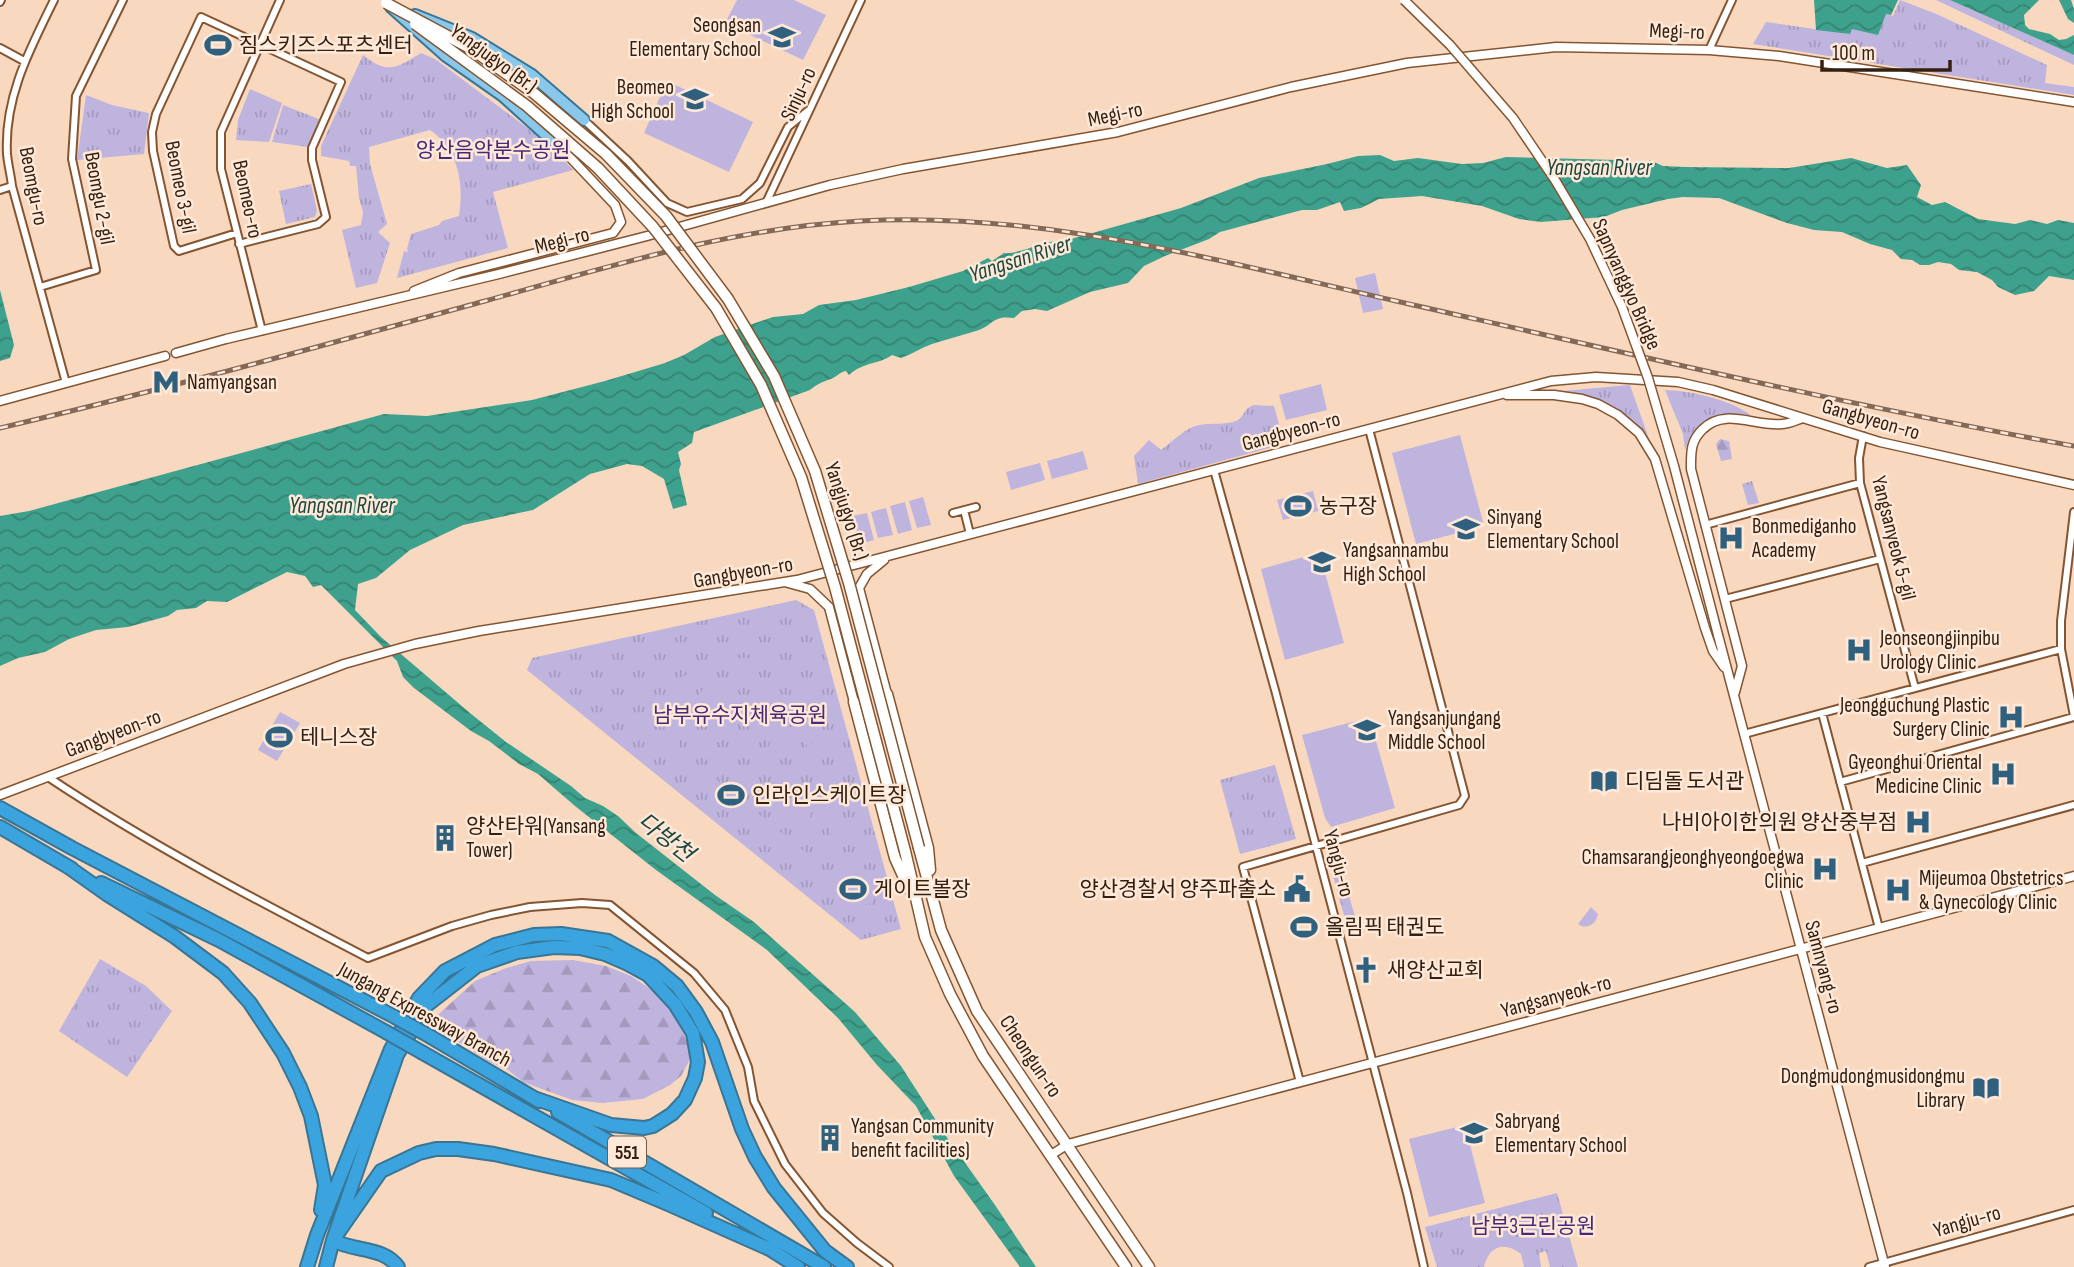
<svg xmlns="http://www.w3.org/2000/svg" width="2074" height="1267" font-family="'Sofia Sans Condensed','Noto Sans KR',sans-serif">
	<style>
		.grass { fill: url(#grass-tufts) }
		.forest { fill: url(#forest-firs) }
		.garden { fill: #bfb4de; fill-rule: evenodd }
		.water { fill: url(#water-waves) }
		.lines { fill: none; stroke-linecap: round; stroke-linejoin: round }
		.minor-casing { stroke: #845530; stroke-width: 10 }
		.tertiary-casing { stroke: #845530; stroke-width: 11 }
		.secondary-casing { stroke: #845530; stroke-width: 13 }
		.primary-casing { stroke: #397595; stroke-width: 14 }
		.motorway-casing { stroke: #397595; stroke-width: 16 }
		.minor { stroke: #fff; stroke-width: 6 }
		.tertiary { stroke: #fff; stroke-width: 8 }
		.secondary { stroke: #fff; stroke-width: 10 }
		.primary { stroke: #89c8eb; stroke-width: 10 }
		.motorway { stroke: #3ba3dd; stroke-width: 12 }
		.rail-casing { stroke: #836956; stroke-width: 5 }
		.rail { stroke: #fee8d8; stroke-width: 2.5; stroke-dasharray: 8; stroke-linecap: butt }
		.tertiary-bridge-casing { stroke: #845530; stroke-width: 11; stroke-linecap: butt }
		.secondary-bridge-casing { stroke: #845530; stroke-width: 13; stroke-linecap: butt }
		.motorway-bridge-casing { stroke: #397595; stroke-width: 16; stroke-linecap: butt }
		.tertiary-bridge { stroke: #fff; stroke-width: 8 }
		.secondary-bridge { stroke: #fff; stroke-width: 10 }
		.motorway-bridge { stroke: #3ba3dd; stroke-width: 12 }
		.labels { text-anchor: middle; stroke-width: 5; stroke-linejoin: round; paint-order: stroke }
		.shield { fill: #fee8d8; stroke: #715c4c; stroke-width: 2 }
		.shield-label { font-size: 19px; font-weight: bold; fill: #342010 }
		.poi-label { font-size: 21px; fill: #342010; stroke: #fee8d8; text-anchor: start }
		.street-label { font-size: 21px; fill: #342010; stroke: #fee8d8 }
		.park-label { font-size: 21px; fill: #472977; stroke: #fee8d8 }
		.water-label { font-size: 23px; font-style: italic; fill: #1c473e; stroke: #fee8d8 }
	</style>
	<defs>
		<pattern id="grass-tufts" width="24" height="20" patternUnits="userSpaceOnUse" patternTransform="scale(1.75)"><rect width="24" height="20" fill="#bfb4de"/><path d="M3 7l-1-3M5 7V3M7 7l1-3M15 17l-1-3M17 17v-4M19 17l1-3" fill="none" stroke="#a59abd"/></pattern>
		<pattern id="forest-firs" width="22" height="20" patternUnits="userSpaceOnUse" patternTransform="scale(1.75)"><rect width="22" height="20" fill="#bfb4de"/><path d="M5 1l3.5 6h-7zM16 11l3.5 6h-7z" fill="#a59abd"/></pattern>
		<pattern id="water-waves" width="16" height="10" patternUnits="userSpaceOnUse" patternTransform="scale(1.75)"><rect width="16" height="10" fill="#3ea18d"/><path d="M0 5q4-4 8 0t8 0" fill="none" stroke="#358372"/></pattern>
	</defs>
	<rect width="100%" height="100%" fill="#f9d8c0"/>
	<path class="grass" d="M1900,0L1934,13L2047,65L2045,83L2074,87V95L1753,44L1766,22L1849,34L1851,29L1886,14L1893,16Z
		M1936,0H1950L2074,55V65Z
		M421,53L435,59L550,145L573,170L493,192L508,248L397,278L404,251L408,252L407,249L411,234L439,225L442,221L459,216C464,184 459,150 430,130L369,147L370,164L387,224L378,232L390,243L377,283L356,288L342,230L361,225L363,212L359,198L356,166H350L349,161L321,156V146L363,55C388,75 397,68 421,53Z
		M250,89L282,103L269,142L236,140L238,120Z
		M86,95L112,105L149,113L144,154L77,160Z
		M283,105L319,119L308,147L272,142Z
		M311,184L317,211L315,217L286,224L279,191Z
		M1630,385L1649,439L1620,412L1597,399L1563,391Z
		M1665,390C1688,390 1739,401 1754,419C1720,418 1698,412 1685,450L1683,434Z
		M1254,405L1274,406L1279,424L1267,437L1273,447L1138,484L1134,456L1149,440L1161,450C1172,442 1185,428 1199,425C1208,423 1231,425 1238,420C1245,415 1244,408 1254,405Z
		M1752,481L1759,503L1748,505L1742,484Z
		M796,600L814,610L901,929L861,940L527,670L532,658Z
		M1275,765L1296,839L1240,854L1220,780Z
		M1591,907L1598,914L1596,920C1592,926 1585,929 1578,924Z
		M100,959L146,986L172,1011L127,1077L59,1031Z
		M1557,1193L1578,1267H1550L1546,1251L1539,1253L1541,1267H1524L1521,1254C1504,1241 1489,1246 1484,1267H1437L1425,1227Z"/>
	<path class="forest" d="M1720,439L1729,441L1732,459L1721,461L1716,444Z
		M1337,854L1360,934L1350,937L1329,861L1333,856Z
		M573,960L606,966L631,976L662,997L684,1021L693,1054L681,1076L670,1085L643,1099L603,1103L572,1100L523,1082L508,1070L488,1061L429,1023L475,981L506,968L531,961Z"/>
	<path class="garden" d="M737,0H794L826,15L803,60L725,23Z
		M667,81L753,122L729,172L644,133Z
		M1375,273L1383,309L1363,313L1355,278Z
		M1321,384L1327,410L1286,420L1279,395Z
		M1460,435L1484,526L1416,544L1392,453Z
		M1083,451L1088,469L1052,479L1047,461Z
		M1040,463L1045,480L1011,490L1006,472Z
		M1313,491L1318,511L1283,520L1277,500Z
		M923,497L931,525L917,528L909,501Z
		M905,502L912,530L898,534L890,506Z
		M886,508L893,535L878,538L871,512Z
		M867,513L874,540L860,544L853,516Z
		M1304,557L1323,565L1344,643L1285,660L1261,569Z
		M742,658C766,658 785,669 797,689L838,835C838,854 826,868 807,860L677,755C662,731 658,695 684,676C693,669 731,659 742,658ZM751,664C770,668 779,676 791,690L832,837L830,849L823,855H809L680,750C677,743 673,736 672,729C663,682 715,666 751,664Z
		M703,688L714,693L705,713L693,708Z
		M725,698L736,704L725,726L714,720Z
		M759,711L772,718L760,743L747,736Z
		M280,712L300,723L277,761L258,750Z
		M1364,719L1372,727L1395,808L1331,827L1325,818L1302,735Z
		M781,722L796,730L783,755L768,747Z
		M780,794L791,799L782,818L771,813Z
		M803,804L813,809L804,830L794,825Z
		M863,868L872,903L844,910L835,875Z
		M1465,1125L1485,1203L1429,1217L1409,1139Z"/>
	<path class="water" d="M1814,0H1898L1891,15L1886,14L1878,35L1852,29L1850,34L1816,30Z
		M1950,0H2039L2024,15L2025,25L2029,29L2050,34L2059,40L2066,39L2074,35V55Z
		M2059,0H2071L2074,9V23L2068,19Z
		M1380,155L1394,161L1418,158L1462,164L1483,163L1506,157L1617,160L1622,170L1632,176L1647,172L1649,160L1663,166L1685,167L1789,168L1851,158L1887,168L1907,165L1921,185L1917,197L1932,205L1945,202L1978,219L2015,224L2030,220L2047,224L2058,220L2074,223V280L2049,276L2034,291L2015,295L1998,287L1992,280L1977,272L1959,270L1951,264L1938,262L1929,265H1920L1912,260L1901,259L1892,250L1870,244L1842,232L1814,230L1787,223L1719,198L1683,197L1668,199L1622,210L1604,217L1541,222L1519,219L1482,206L1422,196L1379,199L1361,208L1344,211L1340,202L1317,210H1302L1220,232L1209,239L1165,256L1144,266L1128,283L1090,292L1047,311L1035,309L1022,311L1014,318C993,315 994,324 979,330C964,335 947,339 932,344C921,348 912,354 901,358L892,355C878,365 865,361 849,375L846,371C839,372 837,377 831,379C822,382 817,384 810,390L694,432L692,443L678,452L681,464L679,470L687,505L673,509L664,479L642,466L627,464L590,474L533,510L463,525L410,550L376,578L358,584L355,610L381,637L470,713L506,742L571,786L585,798L603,806L618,816L636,833L715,895L754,922L855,1012L901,1066L946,1136L995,1205L1036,1267H1020L954,1176L916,1106L877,1065L838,1018L767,950L656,870L575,806L538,774L519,764L489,741L471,731L414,688L403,677L397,661L321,585L313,587L305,576L287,572L227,602L207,601L196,608L177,610L168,616L128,627L96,630L69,639L45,652L18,658L0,666V516L29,511L384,414L427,416L466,410L532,400L605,381L665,363L684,355L715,337L773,317L803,314L819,305L856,300L909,287L963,271L988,258L992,261L1004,253C1020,255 1046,239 1064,241L1181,208L1259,178L1327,164L1358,156Z
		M0,290L14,345L10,358L0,361Z"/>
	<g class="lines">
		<defs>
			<path id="minor" d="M54,0C30,49 4,97 7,154C8,165 11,176 12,186L66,383
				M0,2L1,0
				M0,48L24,61
				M1709,50L1732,0
				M584,120L628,161L667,203L687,212L742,199L760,183L788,127L810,109
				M0,190L12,186
				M766,203L861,0
				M237,233L179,251L174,246L153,151L152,132L156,114L201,17L341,82L312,148V160L326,217L318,224L239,244
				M40,287L96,270L72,159L76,96L123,0
				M262,331L221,169V132L280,0
				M1863,436L1859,458L1860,483L1915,688
				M1214,470L1275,690L1407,1193L1424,1267
				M964,510L970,534
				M2074,512L2061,621V649L2074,716
				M953,513L976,507
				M1705,525L1860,483
				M1725,599L1880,559
				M1822,713L1879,928
				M1744,734L2061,649
				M48,777C150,845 260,902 368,958L452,926L491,915L530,907L582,903L610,905L694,973L725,1010L748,1067L754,1101L785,1164L823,1213L857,1243L889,1267
				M1840,782L2074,717
				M1862,863L2074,805
				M1300,1082L1243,867L1459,805L1465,796L1369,429
				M1869,1267L2074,1210"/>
			<path id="tertiary" d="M414,291L459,273L613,233L621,222L615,205L565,152
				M176,353L226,339L499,274L647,236L830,185L903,169L1118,132L1291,87L1407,63L1556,47L1709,50L1779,56L2074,102
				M1507,395H1554L1582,399L1598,404L1618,415L1639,433L1655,459L1705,628L1713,651L1724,667
				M0,401L165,356
				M884,560L867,574L859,588L887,694
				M788,583L810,589L829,607L854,702
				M1718,635L1885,1267
				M1735,692L1742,666L1691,469C1691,453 1690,441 1703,429C1725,407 1755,427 1782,424C1789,424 1796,420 1803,418
				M0,795L344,664L415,644L479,631L797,580L1551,381L1596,377L1678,382L1713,390L1880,442L2074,485
				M1051,1155L1068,1144L2074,876"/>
			<path id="secondary" d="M887,694L928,848L930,870
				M854,702L895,858L909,889
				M919,848L941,930L977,1011L1149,1267
				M905,851L925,937L950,994L983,1056L1126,1267"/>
			<path id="primary" d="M391,7L446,56L503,96L565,152
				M415,15L472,38L532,75L584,120"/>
			<path id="motorway" d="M0,808L72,848L395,1017
				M0,827L72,869
				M67,866L108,895L175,937L223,973L250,1003L283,1053L300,1087L311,1116L325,1185L321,1210
				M101,883L219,940L386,1032
				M431,1037L539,1101
				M423,1053L706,1213
				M558,1112L824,1267
				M768,1248L798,1267
				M307,1267L317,1235L391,1049L419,998L445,971L495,945L534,935L561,934L608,941L653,966L677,986L696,1012L712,1042L742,1129L755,1157L774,1188L825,1251L847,1267
				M326,1267L333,1240L397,1055L427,1005L477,966L517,952L554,947L580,948L605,954L628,964L648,975L675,1004L693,1033L698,1062L695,1078L685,1100L672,1114L653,1126L644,1128L611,1125L534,1098
				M398,1267C383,1246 353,1252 333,1240L381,1171L419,1153L436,1149H458L494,1154L611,1180L668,1204L774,1251"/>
		</defs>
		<use href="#minor" class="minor-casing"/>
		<use href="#tertiary" class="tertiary-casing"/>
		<use href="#secondary" class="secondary-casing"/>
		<use href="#primary" class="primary-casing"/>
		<use href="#motorway" class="motorway-casing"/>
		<use href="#minor" class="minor"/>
		<use href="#tertiary" class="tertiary"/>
		<use href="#secondary" class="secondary"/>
		<use href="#primary" class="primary"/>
		<use href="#motorway" class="motorway"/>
		<defs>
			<path id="rail" d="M0,428C163,390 324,345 485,301C608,267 731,228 860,221C1044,211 1218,261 1396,301C1621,352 1847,405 2074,446"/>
		</defs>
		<use href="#rail" class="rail-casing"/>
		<use href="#rail" class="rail"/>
		<defs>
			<path id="tertiary-bridge" d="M1404,0L1450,45L1513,118L1555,180L1590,239L1622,307L1648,378L1674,466L1718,635"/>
			<path id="secondary-bridge" d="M386,3L470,48L535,94L606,154L666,216L728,299L774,376L815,471L849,583L919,848
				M415,24L527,106L598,168L653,227L716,308L761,385L801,477L835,587L905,851"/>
			<path id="motorway-bridge" d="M395,1017L431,1037
				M386,1032L423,1053"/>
		</defs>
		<use href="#tertiary-bridge" class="tertiary-bridge-casing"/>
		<use href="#secondary-bridge" class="secondary-bridge-casing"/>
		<use href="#motorway-bridge" class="motorway-bridge-casing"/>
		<use href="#tertiary-bridge" class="tertiary-bridge"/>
		<use href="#secondary-bridge" class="secondary-bridge"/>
		<use href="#motorway-bridge" class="motorway-bridge"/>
	</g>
	<defs>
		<symbol id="school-bare" viewBox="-9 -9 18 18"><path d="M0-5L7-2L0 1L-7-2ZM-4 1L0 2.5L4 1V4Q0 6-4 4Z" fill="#2f617f" stroke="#fee8d8" stroke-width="2.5" paint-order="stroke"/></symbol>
		<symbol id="stadium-bare" viewBox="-9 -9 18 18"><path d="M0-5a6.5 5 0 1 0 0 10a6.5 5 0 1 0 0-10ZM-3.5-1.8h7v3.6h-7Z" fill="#2f617f" stroke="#fee8d8" stroke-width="2.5" paint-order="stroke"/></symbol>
		<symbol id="metro-bare" viewBox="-9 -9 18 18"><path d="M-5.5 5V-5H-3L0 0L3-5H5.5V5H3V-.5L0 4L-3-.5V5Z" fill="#2f617f" stroke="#fee8d8" stroke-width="2.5" paint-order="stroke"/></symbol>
		<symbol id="hospital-bare" viewBox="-9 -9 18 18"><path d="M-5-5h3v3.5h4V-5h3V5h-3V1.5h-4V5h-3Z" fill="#2f617f" stroke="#fee8d8" stroke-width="2.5" paint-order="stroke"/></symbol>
		<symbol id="library-bare" viewBox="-9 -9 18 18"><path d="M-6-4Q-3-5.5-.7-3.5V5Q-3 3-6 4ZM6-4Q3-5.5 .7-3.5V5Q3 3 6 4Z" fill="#2f617f" stroke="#fee8d8" stroke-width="2.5" paint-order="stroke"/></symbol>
		<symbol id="building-bare" viewBox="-9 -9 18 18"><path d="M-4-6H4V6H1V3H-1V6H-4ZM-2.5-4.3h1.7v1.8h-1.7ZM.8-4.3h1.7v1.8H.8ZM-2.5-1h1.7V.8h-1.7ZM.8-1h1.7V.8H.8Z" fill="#2f617f" stroke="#fee8d8" stroke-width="2.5" paint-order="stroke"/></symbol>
		<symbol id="civic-bare" viewBox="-9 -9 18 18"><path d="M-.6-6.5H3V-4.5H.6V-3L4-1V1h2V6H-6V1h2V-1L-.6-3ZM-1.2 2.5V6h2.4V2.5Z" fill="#2f617f" stroke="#fee8d8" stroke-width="2.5" paint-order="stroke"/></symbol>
		<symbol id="church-bare" viewBox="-9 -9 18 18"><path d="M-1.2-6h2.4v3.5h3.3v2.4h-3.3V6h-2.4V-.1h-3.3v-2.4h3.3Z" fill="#2f617f" stroke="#fee8d8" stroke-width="2.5" paint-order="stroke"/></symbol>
	</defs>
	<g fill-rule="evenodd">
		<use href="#school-bare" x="763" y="18" width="38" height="38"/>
		<use href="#stadium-bare" x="199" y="26" width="38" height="38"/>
		<use href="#school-bare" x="676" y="80" width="38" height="38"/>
		<use href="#metro-bare" x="147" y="363" width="38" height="38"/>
		<use href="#stadium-bare" x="1279" y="487" width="38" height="38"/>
		<use href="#school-bare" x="1447" y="510" width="38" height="38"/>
		<use href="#hospital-bare" x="1712" y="519" width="38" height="38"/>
		<use href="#school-bare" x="1303" y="543" width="38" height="38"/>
		<use href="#hospital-bare" x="1840" y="631" width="38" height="38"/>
		<use href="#hospital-bare" x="1992" y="698" width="38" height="38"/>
		<use href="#school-bare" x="1348" y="711" width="38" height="38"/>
		<use href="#stadium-bare" x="260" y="718" width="38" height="38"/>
		<use href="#hospital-bare" x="1984" y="755" width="38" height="38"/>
		<use href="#library-bare" x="1585" y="762" width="38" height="38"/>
		<use href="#stadium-bare" x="712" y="776" width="38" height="38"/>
		<use href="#hospital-bare" x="1899" y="803" width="38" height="38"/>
		<use href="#building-bare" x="426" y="819" width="38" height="38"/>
		<use href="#hospital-bare" x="1806" y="850" width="38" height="38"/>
		<use href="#stadium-bare" x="834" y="870" width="38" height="38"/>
		<use href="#civic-bare" x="1278" y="870" width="38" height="38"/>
		<use href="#hospital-bare" x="1879" y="871" width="38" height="38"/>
		<use href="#stadium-bare" x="1285" y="908" width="38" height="38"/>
		<use href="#church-bare" x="1347" y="951" width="38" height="38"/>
		<use href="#library-bare" x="1967" y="1069" width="38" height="38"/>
		<use href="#school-bare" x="1455" y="1114" width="38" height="38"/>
		<use href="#building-bare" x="811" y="1119" width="38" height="38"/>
	</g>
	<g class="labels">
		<rect class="shield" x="608" y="1136.5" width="38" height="31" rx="5"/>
		<g class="shield-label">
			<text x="627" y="1159">551</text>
		</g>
		<g class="poi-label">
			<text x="761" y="32" text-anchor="end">Seongsan<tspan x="761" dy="24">Elementary School</tspan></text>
			<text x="239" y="52">짐스키즈스포츠센터</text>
			<text x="674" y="94" text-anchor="end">Beomeo<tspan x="674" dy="24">High School</tspan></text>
			<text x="187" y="389">Namyangsan</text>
			<text x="1319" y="513">농구장</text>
			<text x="1487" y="524">Sinyang<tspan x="1487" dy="24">Elementary School</tspan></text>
			<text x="1752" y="533">Bonmediganho<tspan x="1752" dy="24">Academy</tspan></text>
			<text x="1343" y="557">Yangsannambu<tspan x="1343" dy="24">High School</tspan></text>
			<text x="1880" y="645">Jeonseongjinpibu<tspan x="1880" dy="24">Urology Clinic</tspan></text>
			<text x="1990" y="712" text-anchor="end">Jeongguchung Plastic<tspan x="1990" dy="24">Surgery Clinic</tspan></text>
			<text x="1388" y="725">Yangsanjungang<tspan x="1388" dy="24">Middle School</tspan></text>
			<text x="300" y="744">테니스장</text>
			<text x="1982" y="769" text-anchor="end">Gyeonghui Oriental<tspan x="1982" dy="24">Medicine Clinic</tspan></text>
			<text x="1625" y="788">디딤돌 도서관</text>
			<text x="752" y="802">인라인스케이트장</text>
			<text x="1897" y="829" text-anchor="end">나비아이한의원 양산중부점</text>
			<text x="466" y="833">양산타워(Yansang<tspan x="466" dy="24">Tower)</tspan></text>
			<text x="1804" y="864" text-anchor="end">Chamsarangjeonghyeongoegwa<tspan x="1804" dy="24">Clinic</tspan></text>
			<text x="1919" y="885">Mijeumoa Obstetrics<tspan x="1919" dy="24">&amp; Gynecology Clinic</tspan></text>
			<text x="874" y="896">게이트볼장</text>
			<text x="1276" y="896" text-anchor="end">양산경찰서 양주파출소</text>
			<text x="1325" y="934">올림픽 태권도</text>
			<text x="1387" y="977">새양산교회</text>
			<text x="1965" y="1083" text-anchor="end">Dongmudongmusidongmu<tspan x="1965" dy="24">Library</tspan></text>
			<text x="1495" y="1128">Sabryang<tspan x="1495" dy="24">Elementary School</tspan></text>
			<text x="851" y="1133">Yangsan Community<tspan x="851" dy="24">benefit facilities)</tspan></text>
		</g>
		<g class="street-label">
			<text transform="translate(1677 31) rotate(2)" y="7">Megi-ro</text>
			<text transform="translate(494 58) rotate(36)" y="7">Yangjugyo (Br.)</text>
			<text transform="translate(798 94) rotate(-65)" y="7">Sinju-ro</text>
			<text transform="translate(1115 114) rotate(-12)" y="7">Megi-ro</text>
			<text transform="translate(34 186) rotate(79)" y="7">Beomgu-ro</text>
			<text transform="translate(181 187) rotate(79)" y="7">Beomeo 3-gil</text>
			<text transform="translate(100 198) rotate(80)" y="7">Beomgu 2-gil</text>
			<text transform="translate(248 199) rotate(78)" y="7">Beomeo-ro</text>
			<text transform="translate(562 240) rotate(-14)" y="7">Megi-ro</text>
			<text transform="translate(1627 284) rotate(66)" y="7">Sapnyanggyo Bridge</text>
			<text transform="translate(1871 419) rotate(16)" y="7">Gangbyeon-ro</text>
			<text transform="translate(1291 431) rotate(-15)" y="7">Gangbyeon-ro</text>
			<text transform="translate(847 511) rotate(72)" y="7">Yangjugyo (Br.)</text>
			<text transform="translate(1894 538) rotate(76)" y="7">Yangsanyeok 5-gil</text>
			<text transform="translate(743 572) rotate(-10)" y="7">Gangbyeon-ro</text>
			<text transform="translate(113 733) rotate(-21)" y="7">Gangbyeon-ro</text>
			<text transform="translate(1339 863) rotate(75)" y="7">Yangju-ro</text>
			<text transform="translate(1824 967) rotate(75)" y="7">Samnyang-ro</text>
			<text transform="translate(1556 996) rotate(-15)" y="7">Yangsanyeok-ro</text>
			<text transform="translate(425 1014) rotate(29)" y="7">Jungang Expressway Branch</text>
			<text transform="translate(1031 1056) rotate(56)" y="7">Cheongun-ro</text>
			<text transform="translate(1967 1221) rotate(-16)" y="7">Yangju-ro</text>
		</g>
		<g class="park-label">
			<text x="493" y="157">양산음악분수공원</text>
			<text x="740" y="722">남부유수지체육공원</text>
			<text x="1533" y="1233">남부3근린공원</text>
		</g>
		<g class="water-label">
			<text x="1599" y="175">Yangsan River</text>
			<text transform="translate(1020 258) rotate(-18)" y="8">Yangsan River</text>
			<text x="342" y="513">Yangsan River</text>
			<text transform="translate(666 837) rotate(38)" y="8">다방천</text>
		</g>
	</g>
	<path d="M1822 60v10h128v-10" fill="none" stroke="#342010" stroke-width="3.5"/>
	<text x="1832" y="60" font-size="21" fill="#342010" stroke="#fee8d8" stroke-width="5" paint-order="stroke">100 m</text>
</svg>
